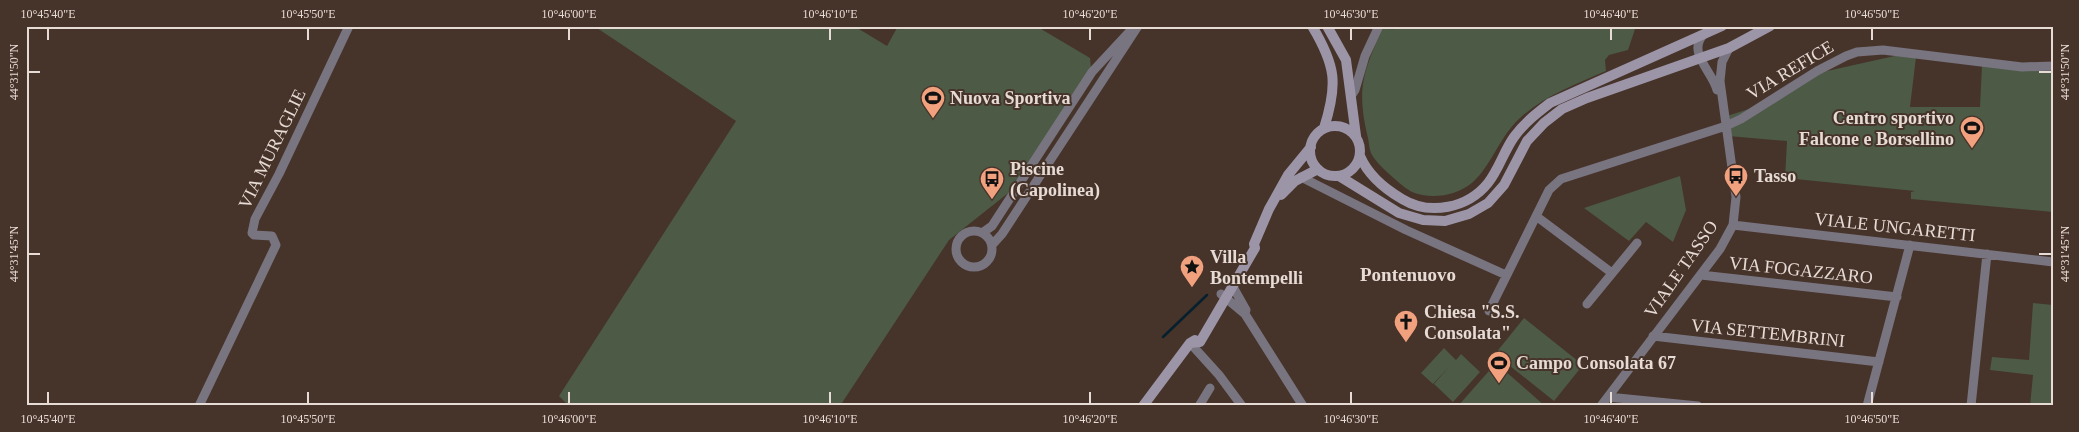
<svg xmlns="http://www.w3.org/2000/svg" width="2079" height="432" font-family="Georgia,serif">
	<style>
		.green { fill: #4c5a46 }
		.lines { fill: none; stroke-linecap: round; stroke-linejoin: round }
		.stream { stroke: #05202e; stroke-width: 2.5 }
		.street { stroke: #787480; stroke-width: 9 }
		.secondary { stroke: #9c95a8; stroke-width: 10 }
		.ticks { fill: none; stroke: #e7dbd5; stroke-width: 2 }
		.labels { text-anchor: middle; stroke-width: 4; stroke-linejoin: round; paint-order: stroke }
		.street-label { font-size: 18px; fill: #e7dbd5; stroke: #463329 }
		.poi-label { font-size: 18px; font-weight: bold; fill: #e7dbd5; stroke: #463329; text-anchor: start }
		.neighbourhood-label { font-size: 19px; font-weight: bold; fill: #e7dbd5; stroke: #463329 }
		.neatline { fill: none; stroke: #e7dbd5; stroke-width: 2 }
		.ticks-label { font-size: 12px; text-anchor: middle; fill: #e7dbd5 }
	</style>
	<rect width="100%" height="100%" fill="#463329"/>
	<path class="green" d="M594,26H854L887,46L898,26H1036L1090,58L1092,78L1027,178L949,240L840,406H569L559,396L736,121Z
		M1384,26H1636L1628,50L1609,55L1605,60L1606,71C1576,84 1544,96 1520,118C1500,136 1491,166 1473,182C1457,196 1431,200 1412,192C1403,187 1396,180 1388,173C1382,167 1375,161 1371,153C1369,148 1369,143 1368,138C1356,89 1363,71 1384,26Z
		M1899,55L1916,57L1910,107H1980L1982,65L2053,68V212L1911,199V192L1915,191L1785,178L1787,141L1728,136L1724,117L1755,107L1801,82L1827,71Z
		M1680,176L1686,210L1673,242L1646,222L1629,241L1584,208Z
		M2033,303L2053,305V406H2030L2033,375L1990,370L1992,357L2029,360Z
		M1524,318L1583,365L1554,401L1495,354Z
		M1444,348L1456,360L1461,354L1480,372L1453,402L1434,384L1449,367L1433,384L1421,373Z
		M1496,363L1545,406H1458Z"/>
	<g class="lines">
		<path class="stream" d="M1392,28L1393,26
			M1163,337L1207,295
			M1093,406L1094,404"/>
		<path class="street" d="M1704,34C1686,52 1713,72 1717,90
			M1351,96L1355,90L1365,56L1379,26
			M1301,177L1406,230L1506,275
			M1536,216L1612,273
			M1733,225L2053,262
			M956 249a18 18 0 1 1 36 0a18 18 0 1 1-36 0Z
			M982,233L992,226L1092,72L1131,30
			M992,245L1002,234L1138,26
			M1701,275L1897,297
			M1233,287L1246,310L1245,314
			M1221,294L1245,314L1303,406
			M1587,304L1637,243
			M1489,311L1549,190L1561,179L1726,126L1741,119L1817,71L1846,56L1857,52L1883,50L2022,67L2053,66
			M1653,336L1879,362
			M1190,343L1219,375L1242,406
			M1608,397L1698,406
			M199,406L276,245L272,236L254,235L252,233L255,219L279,174L349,26
			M1199,406L1210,388
			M1601,406L1720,249L1733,225L1736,197L1720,81L1722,62L1729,48
			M1867,406L1910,245
			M1971,406L1987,254"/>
		<path class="secondary" d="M1312,26C1336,66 1338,84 1324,128
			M1327,26L1346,60L1356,136
			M1310 151a25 25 0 1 1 50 0a25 25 0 1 1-50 0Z
			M1360,156C1368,175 1385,189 1402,199C1430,216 1468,208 1488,183C1499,169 1504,151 1514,137C1524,123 1537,113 1550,103L1722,26
			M1339,176L1399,213L1423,220L1445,221L1469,214L1488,203L1504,185L1527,141L1544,123L1562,109L1587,98L1729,48L1770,26
			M1281,195L1295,181L1318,169
			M1190,343L1200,342L1255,248L1254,244L1269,209L1288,175L1311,147
			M1143,406L1190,343L1195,340"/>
	</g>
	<path class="ticks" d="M48,28V40M308,28V40M569,28V40M830,28V40M1090,28V40M1351,28V40M1611,28V40M1872,28V40M28,72H40M2039,72H2052M28,254H40M2039,254H2052M48,392V404M308,392V404M569,392V404M830,392V404M1090,392V404M1351,392V404M1611,392V404M1872,392V404"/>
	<defs>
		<symbol id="stadium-pin" viewBox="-11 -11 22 30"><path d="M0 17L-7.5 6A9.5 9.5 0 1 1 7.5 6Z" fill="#f2a17e" stroke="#463329"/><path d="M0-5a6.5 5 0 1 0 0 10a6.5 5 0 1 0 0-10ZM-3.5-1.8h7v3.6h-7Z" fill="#111"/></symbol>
		<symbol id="bus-pin" viewBox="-11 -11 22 30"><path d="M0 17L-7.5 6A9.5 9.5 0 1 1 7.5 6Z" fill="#f2a17e" stroke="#463329"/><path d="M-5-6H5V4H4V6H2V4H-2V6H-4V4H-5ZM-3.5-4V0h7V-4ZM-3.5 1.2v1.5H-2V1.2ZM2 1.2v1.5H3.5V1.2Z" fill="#111"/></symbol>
		<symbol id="sight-pin" viewBox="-11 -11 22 30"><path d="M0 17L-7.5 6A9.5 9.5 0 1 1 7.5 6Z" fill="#f2a17e" stroke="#463329"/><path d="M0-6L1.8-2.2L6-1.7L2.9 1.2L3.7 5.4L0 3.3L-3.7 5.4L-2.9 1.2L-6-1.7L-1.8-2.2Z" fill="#111"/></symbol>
		<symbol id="church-pin" viewBox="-11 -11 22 30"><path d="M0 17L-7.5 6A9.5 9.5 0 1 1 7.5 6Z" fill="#f2a17e" stroke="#463329"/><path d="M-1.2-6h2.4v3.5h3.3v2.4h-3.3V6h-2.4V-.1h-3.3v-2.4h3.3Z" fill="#111"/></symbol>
	</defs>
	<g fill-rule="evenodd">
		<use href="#stadium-pin" x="919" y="84" width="28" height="38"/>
		<use href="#stadium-pin" x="1958" y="114" width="28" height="38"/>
		<use href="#bus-pin" x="1722" y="162" width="28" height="38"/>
		<use href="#bus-pin" x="978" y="165" width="28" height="38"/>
		<use href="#sight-pin" x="1178" y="253" width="28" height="38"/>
		<use href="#church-pin" x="1392" y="308" width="28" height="38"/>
		<use href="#stadium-pin" x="1485" y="349" width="28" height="38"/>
	</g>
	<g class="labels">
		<g class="street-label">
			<text transform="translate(1790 70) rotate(-31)" y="6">VIA REFICE</text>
			<text transform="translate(272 149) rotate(-64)" y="6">VIA MURAGLIE</text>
			<text transform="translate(1895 227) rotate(6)" y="6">VIALE UNGARETTI</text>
			<text transform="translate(1681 269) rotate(-55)" y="6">VIALE TASSO</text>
			<text transform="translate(1801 270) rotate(6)" y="6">VIA FOGAZZARO</text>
			<text transform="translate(1768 333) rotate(6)" y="6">VIA SETTEMBRINI</text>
		</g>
		<g class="poi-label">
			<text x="950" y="104">Nuova Sportiva</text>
			<text x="1954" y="124" text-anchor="end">Centro sportivo<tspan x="1954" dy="21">Falcone e Borsellino</tspan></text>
			<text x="1010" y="175">Piscine<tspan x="1010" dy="21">(Capolinea)</tspan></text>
			<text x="1754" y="182">Tasso</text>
			<text x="1210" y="263">Villa<tspan x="1210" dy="21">Bontempelli</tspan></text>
			<text x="1424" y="318">Chiesa "S.S.<tspan x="1424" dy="21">Consolata"</tspan></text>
			<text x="1516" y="369">Campo Consolata 67</text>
		</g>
		<g class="neighbourhood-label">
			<text x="1408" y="281">Pontenuovo</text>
		</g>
	</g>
	<rect width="2079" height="432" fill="none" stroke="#463329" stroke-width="55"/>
	<rect x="28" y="28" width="2024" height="376" class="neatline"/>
	<g class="ticks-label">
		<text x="48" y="18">10°45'40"E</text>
		<text x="308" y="18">10°45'50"E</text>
		<text x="569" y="18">10°46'00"E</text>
		<text x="830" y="18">10°46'10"E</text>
		<text x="1090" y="18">10°46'20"E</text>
		<text x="1351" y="18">10°46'30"E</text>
		<text x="1611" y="18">10°46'40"E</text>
		<text x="1872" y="18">10°46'50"E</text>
		<text transform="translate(14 72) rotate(-90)" y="4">44°31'50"N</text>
		<text transform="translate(2065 72) rotate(-90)" y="4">44°31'50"N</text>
		<text transform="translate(14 254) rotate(-90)" y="4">44°31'45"N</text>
		<text transform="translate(2065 254) rotate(-90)" y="4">44°31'45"N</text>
		<text x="48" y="423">10°45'40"E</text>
		<text x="308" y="423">10°45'50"E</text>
		<text x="569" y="423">10°46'00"E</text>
		<text x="830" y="423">10°46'10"E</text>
		<text x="1090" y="423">10°46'20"E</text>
		<text x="1351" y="423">10°46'30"E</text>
		<text x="1611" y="423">10°46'40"E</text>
		<text x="1872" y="423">10°46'50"E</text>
	</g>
</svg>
